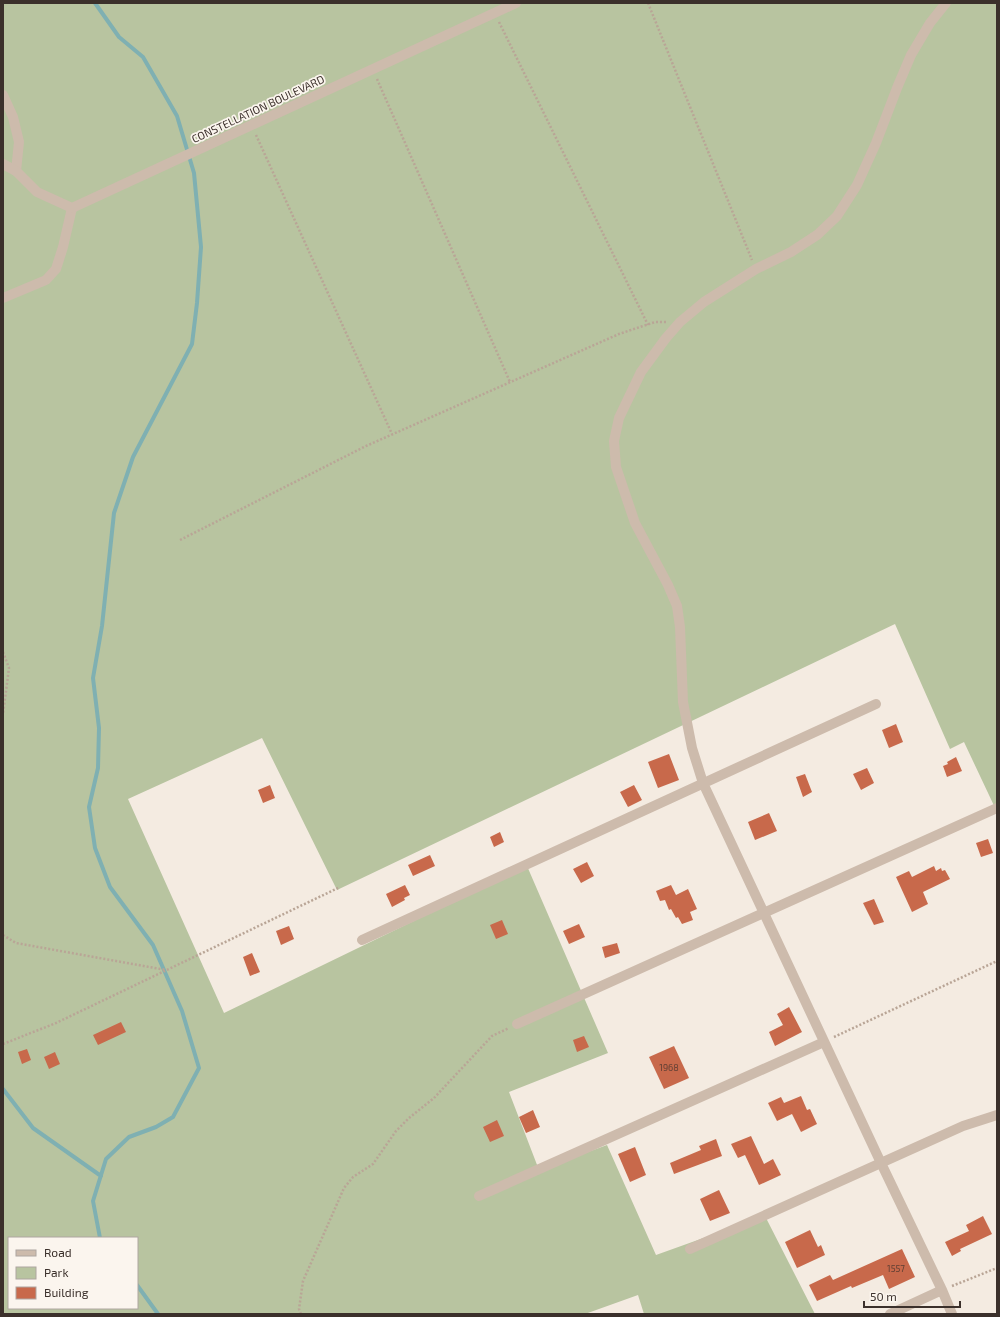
<svg xmlns="http://www.w3.org/2000/svg" width="1000" height="1317" font-family="'Exo 2',sans-serif">
	<style>
		.green { fill: #b8c4a0; fill-rule: evenodd }
		.lines { fill: none; stroke-linecap: round; stroke-linejoin: round }
		.stream { stroke: #7fb0b2; stroke-width: 4 }
		.building { fill: #c8694b }
		.path { stroke: #b9a596; stroke-width: 2.5; stroke-dasharray: 2 2; stroke-linecap: butt }
		.minor { stroke: #cdbbac; stroke-width: 10 }
		.tertiary { stroke: #cdbbac; stroke-width: 10 }
		.labels { text-anchor: middle; stroke-width: 3.5; stroke-linejoin: round; paint-order: stroke }
		.number-label { font-size: 9px; fill: #5e3e33 }
		.street-label { font-size: 11px; fill: #3b302b; stroke: #fbf5ee }
	</style>
	<rect width="100%" height="100%" fill="#f4ebe1"/>
	<path class="green" d="M3,3H997V812L964,742L950,749L895,624L337,890L262,738L128,799L224,1013L527,866L608,1053L509,1092L539,1170L607,1145L656,1255L765,1216L815,1314H644L638,1295L585,1314H3ZM9,1238H137V1308H9Z"/>
	<g class="lines">
		<path class="stream" d="M95,3L119,37L143,57L177,116L194,173L201,247L197,303L192,344L133,457L114,513L102,626L93,678L99,728L98,768L89,807L95,848L110,887L153,945L182,1011L199,1068L173,1117L156,1127L129,1137L106,1159L93,1201L100,1238
			M3,1089L33,1128L101,1176
			M137,1285L158,1314"/>
	</g>
	<path class="building" d="M896,724L903,742L889,748L882,730Z
		M669,754L679,780L658,788L648,762Z
		M956,757L962,771L947,777L943,766L948,764L947,762Z
		M867,768L874,783L861,790L853,774Z
		M805,774L812,792L803,797L796,777Z
		M270,785L275,798L263,803L258,790Z
		M634,785L642,800L628,807L620,792Z
		M769,813L777,831L755,840L748,822Z
		M500,832L504,842L494,847L490,837Z
		M988,839L993,853L981,857L976,843Z
		M430,855L435,866L413,876L408,865Z
		M587,862L594,876L581,883L573,869Z
		M934,866L936,871L941,868L942,871L945,870L950,879L923,892L928,904L912,912L896,877L909,871L912,877Z
		M405,885L410,895L404,898L405,900L392,907L386,894Z
		M671,885L676,895L688,889L697,909L690,912L693,920L682,924L678,917L676,918L671,909L669,910L665,900L660,901L656,891Z
		M874,899L884,922L874,925L863,903Z
		M502,920L508,934L496,939L490,925Z
		M579,924L585,937L569,944L563,931Z
		M289,926L294,939L281,945L276,931Z
		M617,943L620,953L605,958L602,947Z
		M252,953L260,972L250,976L243,957Z
		M789,1007L802,1032L775,1046L769,1032L783,1025L777,1014Z
		M121,1022L126,1032L98,1045L93,1035Z
		M584,1036L589,1047L577,1052L573,1040Z
		M674,1046L689,1078L664,1089L649,1057Z
		M27,1049L31,1060L22,1064L18,1052Z
		M55,1052L60,1064L49,1069L44,1057Z
		M801,1096L807,1110L810,1109L817,1124L801,1132L792,1114L777,1121L768,1103L781,1097L784,1103Z
		M533,1110L540,1127L526,1133L519,1117Z
		M497,1120L504,1136L490,1142L483,1127Z
		M751,1136L764,1164L773,1159L781,1175L759,1185L745,1155L738,1158L731,1144Z
		M716,1139L722,1156L674,1174L670,1163L701,1150L699,1146Z
		M635,1147L646,1175L630,1182L618,1154Z
		M719,1190L730,1213L710,1221L700,1199Z
		M983,1216L992,1234L960,1249L961,1251L952,1256L945,1242L969,1231L966,1225Z
		M810,1230L818,1247L821,1245L825,1255L797,1268L785,1242Z
		M902,1249L915,1277L889,1289L883,1275L852,1288L851,1286L817,1301L809,1285L830,1275L833,1280Z"/>
	<g class="lines">
		<path class="path" d="M648,3L752,260
			M499,22L648,325
			M377,79L510,382
			M256,135L392,434
			M180,540L366,446L619,334L655,322H666
			M3,652L9,668L3,714
			M3,935L16,943L166,970
			M834,1037L997,961
			M3,1044L56,1023L338,888
			M952,1286L997,1268
			M301,1314L299,1309L303,1281L344,1188L353,1177L373,1164L396,1131L409,1118L434,1098L492,1036L509,1028"/>
		<path class="minor" d="M946,3L930,23L911,55L897,88L876,143L857,185L837,216L817,235L791,252L756,269L704,302L680,322L666,338L641,372L619,418L614,441L616,467L635,523L668,585L677,606L680,627L683,702L692,748L703,783L881,1163L942,1290L952,1314
			M3,95L13,117L19,142L16,171
			M3,298L46,280L56,269L63,247L72,208
			M362,940L876,704
			M517,1024L997,808
			M479,1196L824,1042
			M690,1249L963,1126L997,1115
			M890,1314L942,1290"/>
		<path class="tertiary" d="M3,164L16,171L37,192L72,208L516,3"/>
	</g>
	<g class="labels">
		<g class="number-label">
			<text x="669" y="1071">1968</text>
			<text x="896" y="1272">1557</text>
		</g>
		<g class="street-label">
			<text transform="translate(258 109) rotate(-25)" y="4">CONSTELLATION BOULEVARD</text>
		</g>
	</g>
	<rect width="1000" height="1317" fill="none" stroke="#3b302b" stroke-width="8"/>
	<rect x="8" y="1237" width="130" height="72" fill="#fbf5ee" stroke="#aea6a0"/>
	<rect x="16" y="1250" width="20" height="6" fill="#cdbbac" stroke="#aea6a0"/>
	<text x="44" y="1257" font-size="12" fill="#3b302b">Road</text>
	<rect x="16" y="1267" width="20" height="12" fill="#b8c4a0" stroke="#aea6a0"/>
	<text x="44" y="1277" font-size="12" fill="#3b302b">Park</text>
	<rect x="16" y="1287" width="20" height="12" fill="#c8694b" stroke="#aea6a0"/>
	<text x="44" y="1297" font-size="12" fill="#3b302b">Building</text>
	<path d="M864 1301v6h96v-6" fill="none" stroke="#3b302b" stroke-width="2"/>
	<text x="870" y="1301" font-size="12" fill="#3b302b" stroke="#fbf5ee" stroke-width="3" paint-order="stroke">50 m</text>
</svg>
